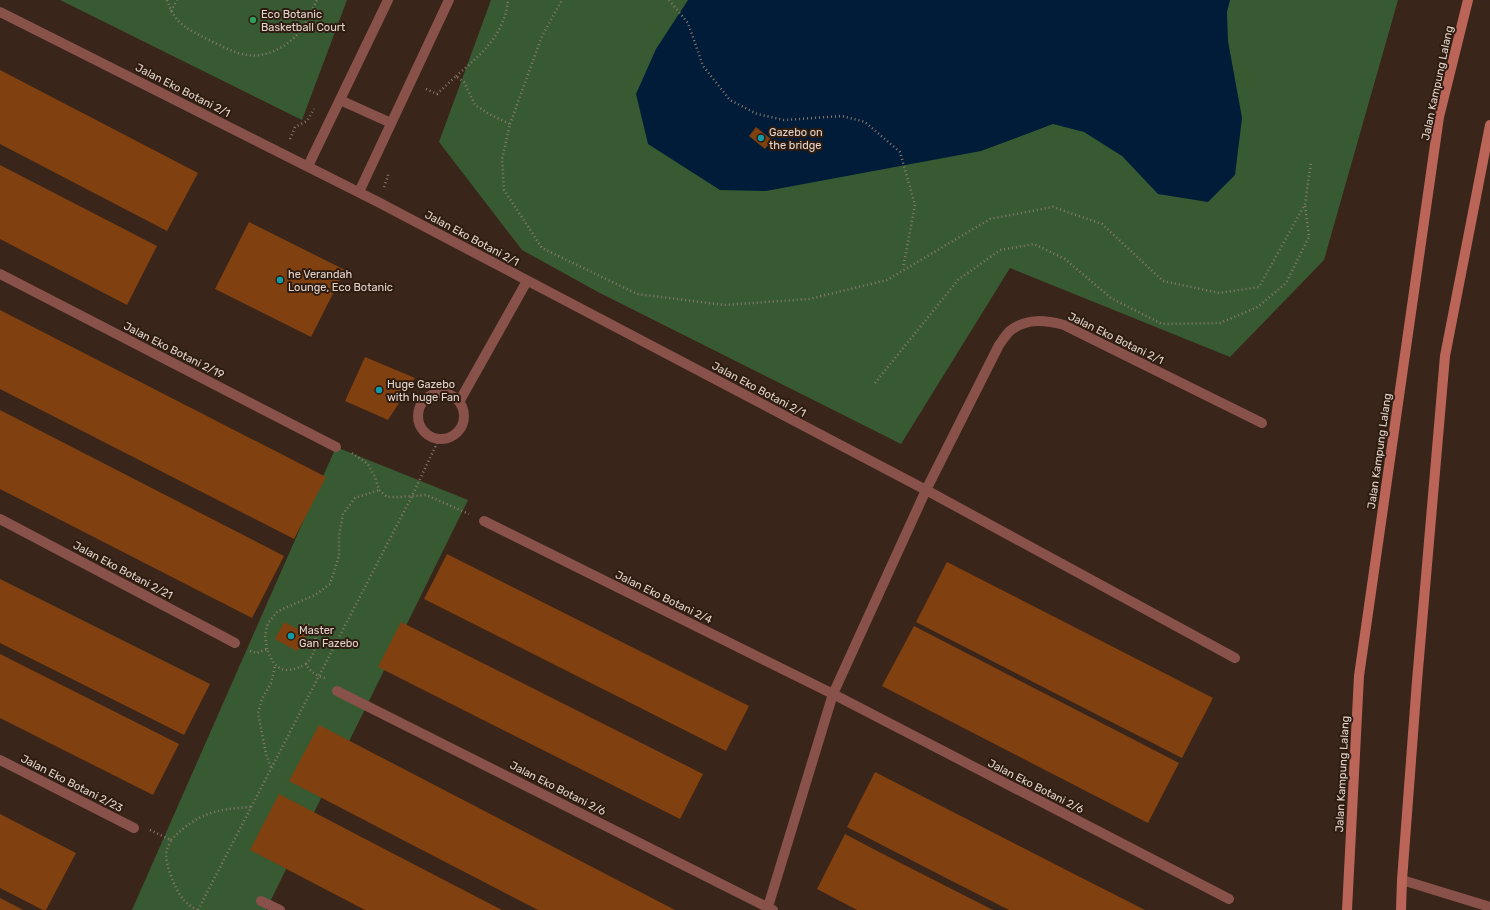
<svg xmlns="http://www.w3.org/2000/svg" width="1490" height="910" font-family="Rubik,sans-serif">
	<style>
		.green { fill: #385a32 }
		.water { fill: #011c38 }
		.building { fill: #81400f }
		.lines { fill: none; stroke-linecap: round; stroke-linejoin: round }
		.path { stroke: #8b7a6f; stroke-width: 2.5; stroke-dasharray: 1 3; stroke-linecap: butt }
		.service { stroke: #885149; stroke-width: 10 }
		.minor { stroke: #885149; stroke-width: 10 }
		.secondary { stroke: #bb6558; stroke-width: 10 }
		.leisure-dot { fill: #2e9e5b; stroke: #2f1c10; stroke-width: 1.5 }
		.culture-dot { fill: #0f9aa8; stroke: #2f1c10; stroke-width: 1.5 }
		.labels { text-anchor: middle; stroke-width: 4; stroke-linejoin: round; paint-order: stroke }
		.poi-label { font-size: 11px; fill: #e3d5cd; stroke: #2f1c10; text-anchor: start }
		.street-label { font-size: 11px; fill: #e3d5cd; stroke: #2f1c10 }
	</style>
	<rect width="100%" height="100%" fill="#392519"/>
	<path class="green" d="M60,0H347L302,120Z
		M491,0H1398L1324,260L1230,357L1010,268L901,444L598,292L522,250L439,142Z
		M336,447L468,500L266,910H132Z"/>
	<path class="water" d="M688,0H1230L1227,12L1228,41L1242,118L1235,175L1208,202L1158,194L1122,156L1084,132L1053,124L981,151L766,191L720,190L648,144L636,94L656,49Z"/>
	<path class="building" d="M0,70L198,173L167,231L0,144Z
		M756,127L772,140L765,149L749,136Z
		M0,165L157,246L127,305L0,239Z
		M249,222L345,270L311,337L215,289Z
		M0,310L326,477L294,539L0,389Z
		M365,357L415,378L388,420L345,401Z
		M0,410L284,556L252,618L0,489Z
		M447,554L749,706L726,751L424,599Z
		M947,562L1213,698L1182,758L916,622Z
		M0,579L210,684L184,735L0,643Z
		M284,622L307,634L297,651L275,639Z
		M401,622L703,774L680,819L378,667Z
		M914,626L1179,763L1148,823L882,686Z
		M0,654L179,744L153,795L0,718Z
		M319,725L625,884L675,910H538L289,781Z
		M875,772L1078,876L1145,910H1009L948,879L847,827Z
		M279,794L394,854L502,910H365L250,850Z
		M0,814L76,853L46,910H43L0,888Z
		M845,834L879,852L993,910H857L817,889Z
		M0,898L4,900L23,910H0Z"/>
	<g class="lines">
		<path class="path" d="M167,0C175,24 186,28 207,39C220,45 233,53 247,55C267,58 289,46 301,30C307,21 312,10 317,0
			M669,0L688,23L703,66L730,100L757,114L784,120L842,116L865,122L900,152L915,205L903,268
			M171,11L177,0
			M456,76C481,55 505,34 508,0
			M426,89L437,94L456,76L464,82L475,105L491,115L510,124L502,159L504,190L542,248L637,294L724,305L809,299L887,280L990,219L1053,207L1102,224L1163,281L1219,293L1259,287L1305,204L1311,162
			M510,124L542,36L562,0
			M290,139L295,127L307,121L314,109
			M384,187L388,176V173
			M875,383L958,280L1000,250L1034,244L1065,259L1111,298L1162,324L1220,323L1258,307L1286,283L1309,237L1305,205
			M352,453L368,464L375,477L379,490L387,497H399L426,495L469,514
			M300,625H310C319,640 317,651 306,664
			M267,649L265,636L268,623L278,611L315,595L330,584L339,556V536L343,514L355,498L379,490
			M250,651L257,653L267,649C275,671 285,675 306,664C310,672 317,676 325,678
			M271,767L266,754L258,713L262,699L271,683L275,666
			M150,830L171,840C170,843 168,846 167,849C163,861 175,889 183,899C187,904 192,907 197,910
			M171,840C196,814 215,809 251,807
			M198,910L412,496L439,439"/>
		<path class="service" d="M418 416a23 23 0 1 1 46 0a23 23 0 1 1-46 0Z
			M459,402L527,281
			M1402,880L1490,907"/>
		<path class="minor" d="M0,12L378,202L926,490L1235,658
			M340,100L391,123
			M308,166L388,0
			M359,192L449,0
			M0,274L336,447
			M0,519L235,643
			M484,521L833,694L1229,899
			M337,691L773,910
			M0,760L134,828
			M261,901L280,910
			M767,910L833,694L926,490L999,345C1003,340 1006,334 1011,330C1028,318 1045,320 1064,325L1262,423"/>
		<path class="secondary" d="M1347,910L1359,676L1439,117L1468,0
			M1401,910L1402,880L1417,681L1445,356L1490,125"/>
	</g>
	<circle class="leisure-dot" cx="253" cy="20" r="4"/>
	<g class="culture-dot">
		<circle cx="761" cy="138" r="4"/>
		<circle cx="280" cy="280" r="4"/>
		<circle cx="379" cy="390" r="4"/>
		<circle cx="291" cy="636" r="4"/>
	</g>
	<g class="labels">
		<g class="poi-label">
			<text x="261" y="18">Eco Botanic<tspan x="261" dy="13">Basketball Court</tspan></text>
			<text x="769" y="136">Gazebo on<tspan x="769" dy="13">the bridge</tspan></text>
			<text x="288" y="278">he Verandah<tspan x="288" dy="13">Lounge, Eco Botanic</tspan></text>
			<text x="387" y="388">Huge Gazebo<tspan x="387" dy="13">with huge Fan</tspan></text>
			<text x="299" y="634">Master<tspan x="299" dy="13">Gan Fazebo</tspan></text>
		</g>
		<g class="street-label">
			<text transform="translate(1437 83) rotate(-78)" y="4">Jalan Kampung Lalang</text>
			<text transform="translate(183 90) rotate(27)" y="4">Jalan Eko Botani 2/1</text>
			<text transform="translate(472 238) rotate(28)" y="4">Jalan Eko Botani 2/1</text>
			<text transform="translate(1116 338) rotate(26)" y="4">Jalan Eko Botani 2/1</text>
			<text transform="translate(174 350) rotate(27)" y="4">Jalan Eko Botani 2/19</text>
			<text transform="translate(759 389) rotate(28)" y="4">Jalan Eko Botani 2/1</text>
			<text transform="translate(1379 451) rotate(-82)" y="4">Jalan Kampung Lalang</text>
			<text transform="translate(123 570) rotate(28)" y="4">Jalan Eko Botani 2/21</text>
			<text transform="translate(664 597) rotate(26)" y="4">Jalan Eko Botani 2/4</text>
			<text transform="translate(1342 774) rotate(-87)" y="4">Jalan Kampung Lalang</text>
			<text transform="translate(72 783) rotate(27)" y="4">Jalan Eko Botani 2/23</text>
			<text transform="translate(1036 786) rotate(27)" y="4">Jalan Eko Botani 2/6</text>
			<text transform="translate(558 788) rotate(27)" y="4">Jalan Eko Botani 2/6</text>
		</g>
	</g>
</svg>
